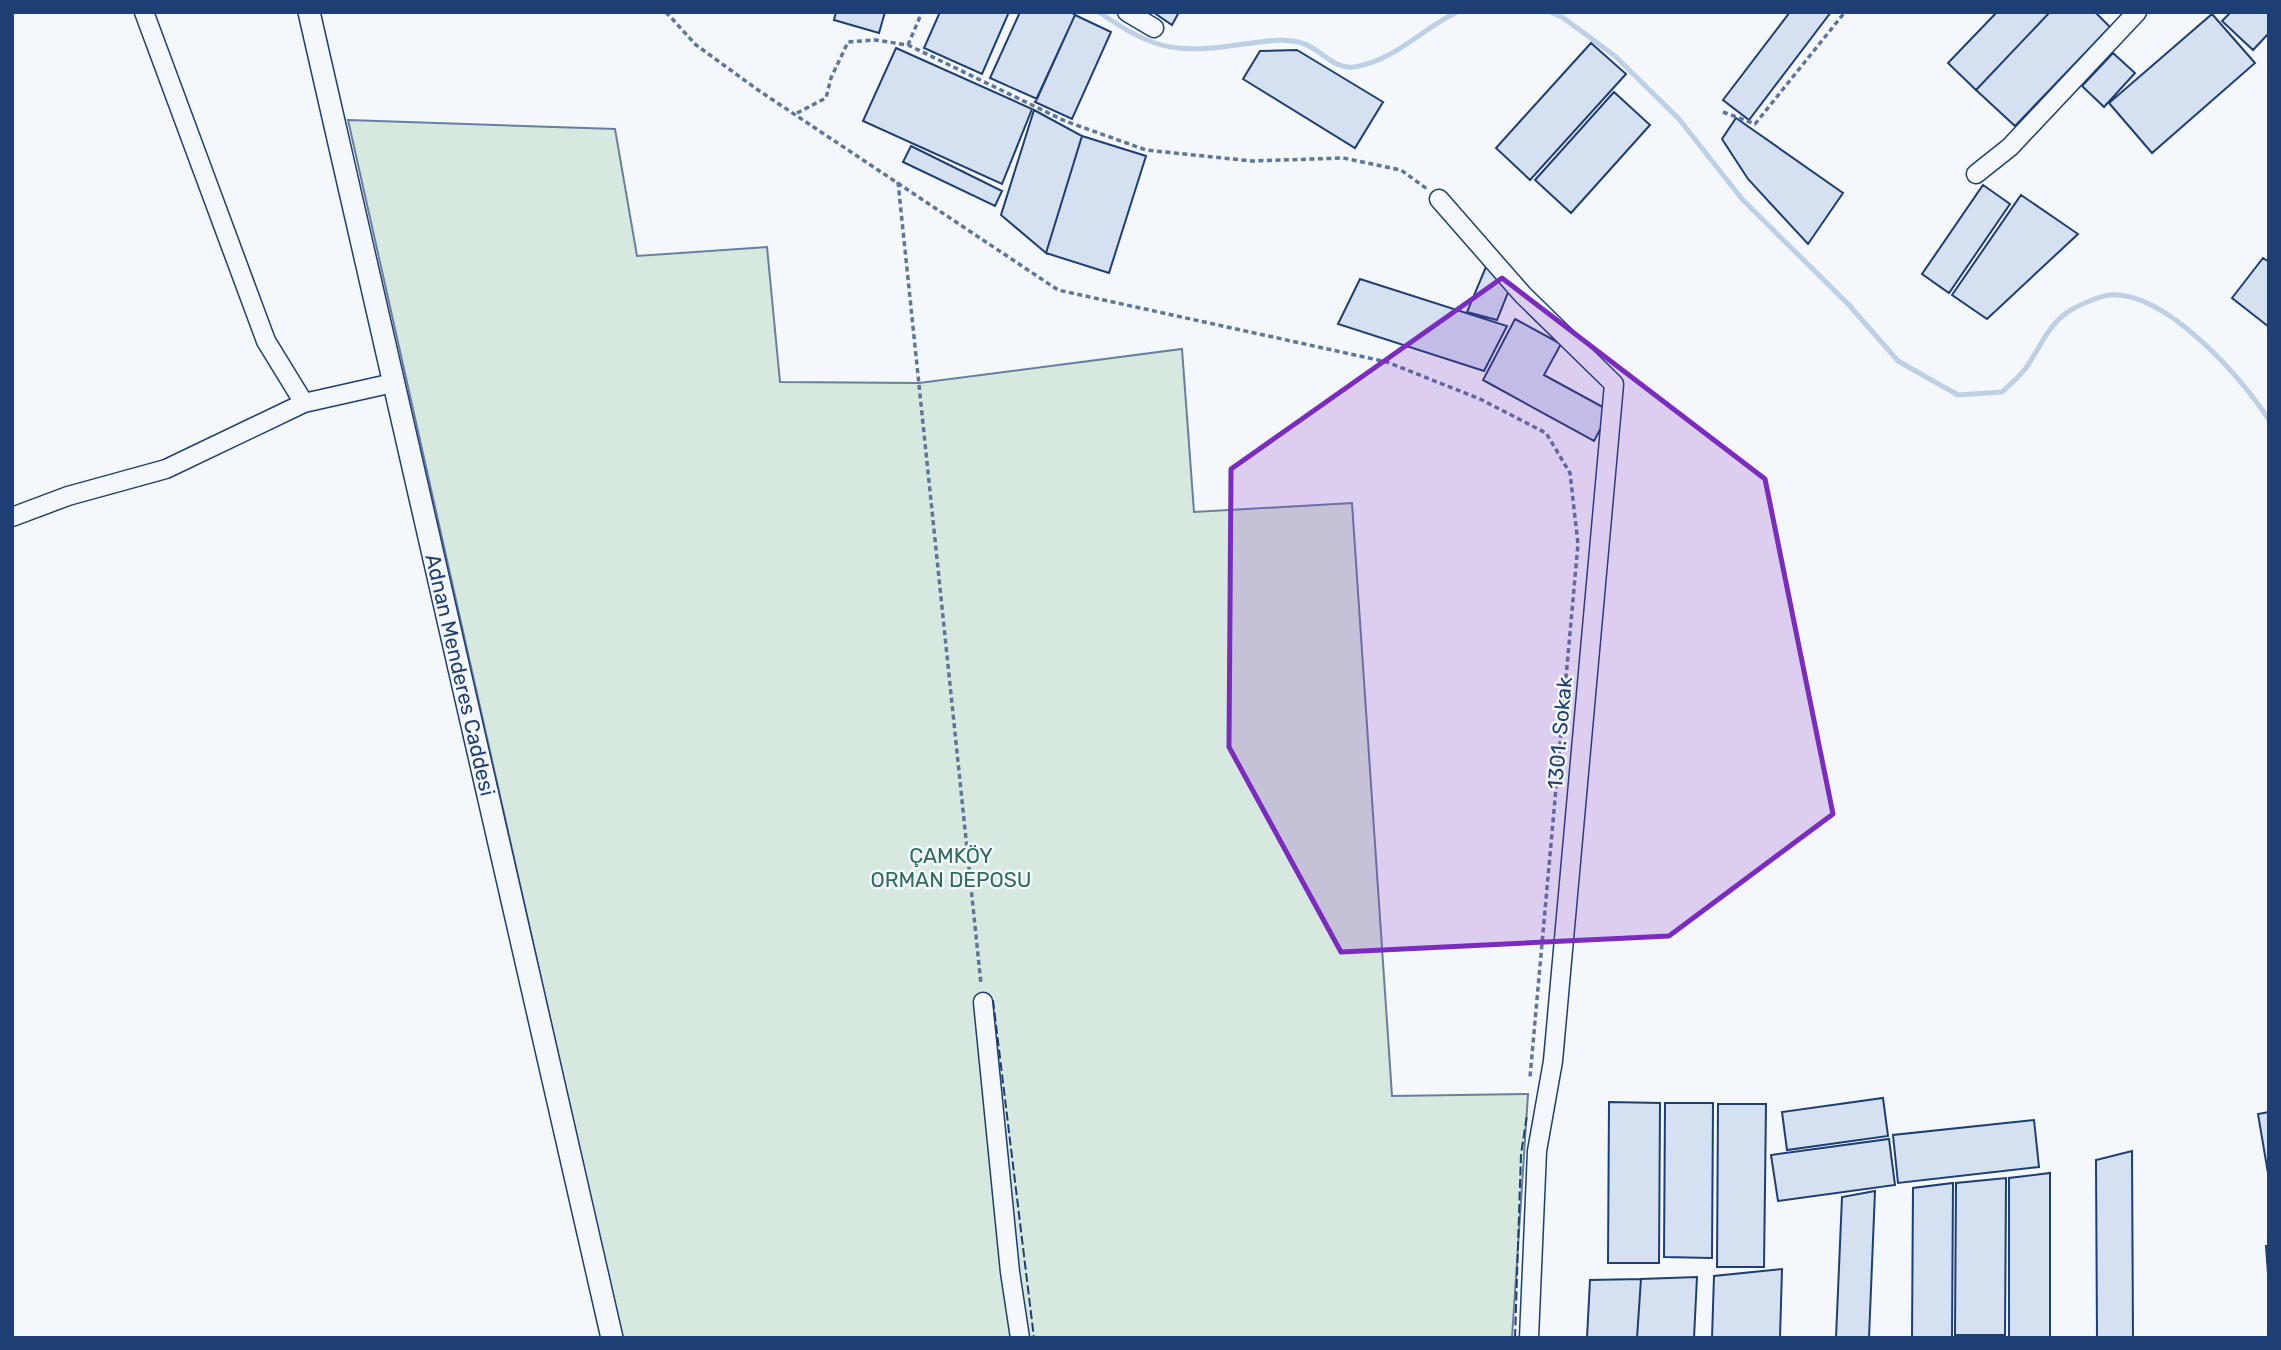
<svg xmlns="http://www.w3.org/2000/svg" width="2281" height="1350" font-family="Rubik,sans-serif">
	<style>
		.green { fill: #d7e8df; stroke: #687fa3; stroke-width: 2 }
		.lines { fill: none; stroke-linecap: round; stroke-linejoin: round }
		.stream { stroke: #bed0e5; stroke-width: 5 }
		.building { fill: #d5e0f0; stroke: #1d3f73; stroke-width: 2 }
		.minor-casing { stroke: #1d3f73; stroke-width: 21 }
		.tertiary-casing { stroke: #1d3f73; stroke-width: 24 }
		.path { stroke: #5e769c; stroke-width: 3.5; stroke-dasharray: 5 3.5; stroke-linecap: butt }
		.minor { stroke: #f4f7fb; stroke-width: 18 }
		.tertiary { stroke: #f4f7fb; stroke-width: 21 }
		.fence { stroke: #1d3f73; stroke-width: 2; stroke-dasharray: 9 3.5; stroke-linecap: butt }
		.marked { fill: #7b2cbf; fill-opacity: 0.2; stroke: #7b2cbf; stroke-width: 5; stroke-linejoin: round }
		.labels { text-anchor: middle; stroke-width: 5; stroke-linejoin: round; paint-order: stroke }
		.street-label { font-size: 21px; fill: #1d3f73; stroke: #f4f7fb }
		.park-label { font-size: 21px; fill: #2c6c60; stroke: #f4f7fb }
	</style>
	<rect width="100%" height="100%" fill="#f4f7fb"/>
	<path class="green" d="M348,120L615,129L637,256L767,247L780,382L919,383L1182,349L1194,512L1352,503L1392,1096L1528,1094L1512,1338H622Z"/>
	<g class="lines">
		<path class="stream" d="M1099,12C1155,51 1177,54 1244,44C1263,42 1283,37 1302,43C1320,48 1333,70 1354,67C1394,61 1422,29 1457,12
			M1550,12L1562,17L1615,56L1679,119L1742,199L1849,305L1898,361L1958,395L2002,392C2010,384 2022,375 2028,365C2040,347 2047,328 2065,314C2074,307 2099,296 2110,295C2165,291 2242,377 2269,420"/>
	</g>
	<path class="building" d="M836,12H885L879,33L834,20Z
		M940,12H1009L982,74L924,48Z
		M1020,12H1071L1075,15L1037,99L990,78Z
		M1153,12H1179L1172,25Z
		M1790,12H1831L1749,120L1723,100Z
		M1997,12H2050L1976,90L1948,63Z
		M2050,12H2095L2110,27L2015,126L1976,90Z
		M2231,12H2269V33L2253,50L2222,21Z
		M2212,14L2255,63L2152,153L2109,103Z
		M1075,15L1111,32L1072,119L1035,102Z
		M1591,43L1626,74L1530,180L1496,148Z
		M896,48L1032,109L1002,184L863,121Z
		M1297,50L1383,102L1355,148L1243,79L1260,51Z
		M2113,53L2135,73L2104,107L2082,86Z
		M1614,92L1650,125L1571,213L1535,180Z
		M1034,110L1082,136L1046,253L1001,215Z
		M1736,118L1843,193L1808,244L1748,179L1722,139Z
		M1082,136L1146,156L1109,273L1046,253Z
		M911,146L1002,191L995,206L903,162Z
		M1983,185L2010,204L1949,293L1922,274Z
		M2021,195L2078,234L1987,319L1952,295Z
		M2263,258L2269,262V327L2232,298Z
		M1488,262L1511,285L1497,320L1467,312Z
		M1360,279L1507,326L1484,371L1338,324Z
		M1515,319L1561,344L1544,375L1610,411L1594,441L1483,380Z
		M1883,1098L1888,1136L1787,1150L1782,1112Z
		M1609,1102L1660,1103L1659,1263H1608Z
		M1665,1103H1713L1712,1258L1664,1257Z
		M1718,1104H1766L1764,1267H1717Z
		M2269,1112V1179L2258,1114Z
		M2034,1120L2039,1167L1898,1183L1893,1135Z
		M1889,1139L1895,1185L1778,1201L1771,1155Z
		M2132,1151L2133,1338H2097L2096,1160Z
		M2050,1173V1338H2009V1178Z
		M2006,1178L2005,1335H1955L1956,1183Z
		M1953,1183L1952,1338H1912L1913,1188Z
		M1875,1191L1869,1338H1836L1842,1197Z
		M2266,1246H2269V1287Z
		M1782,1269L1780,1338H1712L1714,1276Z
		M1697,1277L1694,1338H1637L1641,1279Z
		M1641,1279L1637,1338H1587L1590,1280Z"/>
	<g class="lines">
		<defs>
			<path id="minor" d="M144,12L266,341L304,403L393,383
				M1127,12L1154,28
				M1976,174L2010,147L2137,12
				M1439,199L1523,295L1614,384L1553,1061L1537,1151L1529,1338
				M12,517L68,496L166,469L304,403
				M983,1002L1010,1272L1020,1338"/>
			<path id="tertiary" d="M309,12L612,1338"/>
		</defs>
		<use href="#minor" class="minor-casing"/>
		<use href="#tertiary" class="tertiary-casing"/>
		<path class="path" d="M666,12L696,45L758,90L1058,290L1387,362L1480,399L1546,433L1570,473L1578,544L1530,1077
			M908,45L922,12
			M1723,112L1755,124L1845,12
			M797,113L826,98L831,78L848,42L875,40L908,45L1065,121L1146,150L1252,161L1343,158L1401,170L1427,189
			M898,182L981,984"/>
		<use href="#minor" class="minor"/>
		<use href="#tertiary" class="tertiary"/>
		<path class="fence" d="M993,1000L1034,1338
			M1515,1338L1521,1154L1527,1115"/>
	</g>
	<path class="marked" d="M1502,278L1765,479L1833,814L1669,936L1341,952L1229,747L1231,469Z"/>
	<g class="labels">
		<g class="street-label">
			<text transform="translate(460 675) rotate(77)" y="7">Adnan Menderes Caddesi</text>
			<text transform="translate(1560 733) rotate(-85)" y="7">1301. Sokak</text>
		</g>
		<g class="park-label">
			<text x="951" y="863">ÇAMKÖY<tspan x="951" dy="24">ORMAN DEPOSU</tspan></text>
		</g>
	</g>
	<rect width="2281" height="1350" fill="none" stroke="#1d3f73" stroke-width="28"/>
</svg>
